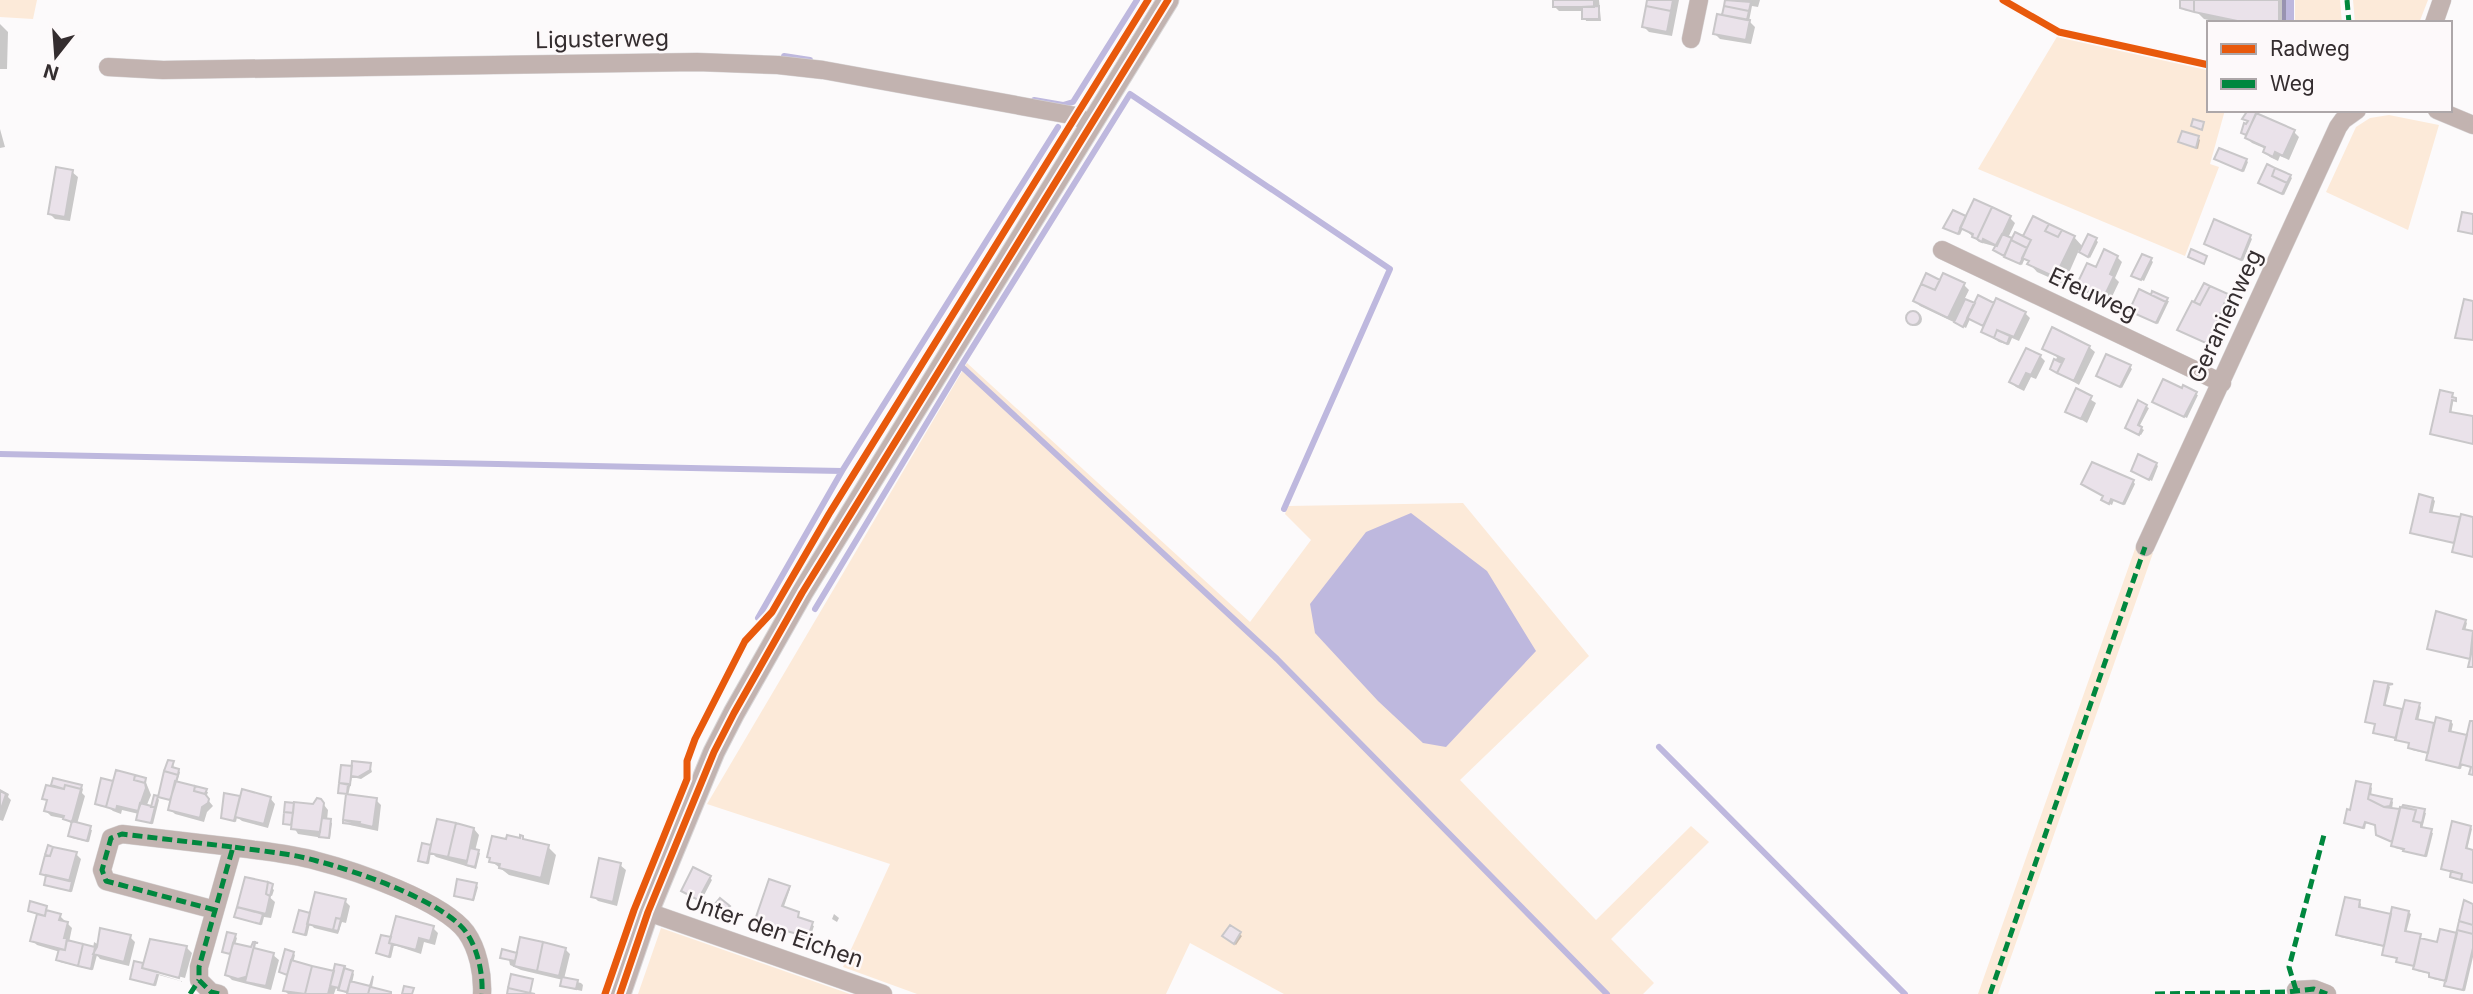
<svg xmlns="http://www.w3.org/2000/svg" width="2473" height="994" font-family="Inter,sans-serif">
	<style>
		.green { fill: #fcead9 }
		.water { fill: #beb8de }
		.shadow { fill: #0003 }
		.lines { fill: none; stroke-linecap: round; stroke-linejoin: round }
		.stream { stroke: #beb8de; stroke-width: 6 }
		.building { fill: #eae2ea; stroke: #c9c7c9; stroke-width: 2 }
		.minor-casing { stroke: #d8d5d6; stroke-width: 19 }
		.tertiary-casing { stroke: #d8d5d6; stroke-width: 23 }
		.minor { stroke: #c2b3b0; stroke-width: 18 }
		.tertiary { stroke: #c2b3b0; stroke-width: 21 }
		.quiet { stroke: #00873e; stroke-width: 5; stroke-dasharray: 10 5; stroke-linecap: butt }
		.cycleway-casing { stroke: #fdf9fa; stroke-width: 11 }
		.cycleway { stroke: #e8590c; stroke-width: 7 }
		.labels { text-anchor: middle; stroke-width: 5; stroke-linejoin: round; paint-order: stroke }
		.street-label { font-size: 23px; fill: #342d2f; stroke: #fdf9fa }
	</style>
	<rect width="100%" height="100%" fill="#fcfafb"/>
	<path class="green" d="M0,0H37L33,19L0,17Z
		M2295,0H2340L2342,23H2295Z
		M2353,0H2428L2419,23H2355Z
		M2058,35L2209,70V110H2225L2210,164L2219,167L2185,256L1978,169Z
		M2389,115L2439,125L2408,230L2326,192L2356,127L2370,118Z
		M967,363L1250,622L1311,540L1285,514L1288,506L1463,503L1589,656L1460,780L1596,920L1691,826L1709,842L1611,939L1654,983L1643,994H1284L1190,943L1166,994H917L843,967L890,864L707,804Z
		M2136,546L2153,553L1998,994H1978Z
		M661,928L850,994H638Z"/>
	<path class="water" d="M2282,0H2294V23H2282Z
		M1411,513L1487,571L1536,651L1446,747L1423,743L1378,701L1315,633L1310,604L1366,532Z"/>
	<path class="shadow" d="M1554,0H1599L1601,21H1586L1584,11H1559L1554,6Z
		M1649,0H1679L1672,36L1649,32L1644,27Z
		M1726,0H1760L1758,7L1752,6L1749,21L1755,27L1751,44L1720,39L1715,34L1724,17Z
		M2182,0H2286V23H2222L2204,19L2195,10V12L2184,10Z
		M0,24L8,32L7,69H0Z
		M2250,110H2260L2258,116L2294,132L2299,137L2289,160L2280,156L2278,161L2270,157L2265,152L2266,149L2252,143L2247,138L2248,136L2246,135L2250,122L2246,120Z
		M0,129L5,147L0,148Z
		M2198,138L2200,140L2198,149L2180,142Z
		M2218,160H2246L2248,162L2244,172Z
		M72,172L78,177L70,221L55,219L50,214Z
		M2290,176L2292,178L2284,195L2262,185Z
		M1965,217L2010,218L2015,223L2008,238L2074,237L2083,247L2096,240L2098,242L2090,258L2079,250L2064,284L2037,272L2025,258L2022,265L1998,252L1997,247L1979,242L1963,228L1960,235L1948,229Z
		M2250,237L2252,239L2243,261L2208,246Z
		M2117,257L2122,262L2115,278L2119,282L2109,303L2083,291L2078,286L2096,269Z
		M2151,260L2153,262L2144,281L2136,277Z
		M1940,282L1964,285L1969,290L1964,300L1975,305H1995L2025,313L2030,318L2019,341L2012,338L2009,345L1999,342L1983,331L1985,326L1970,319L1966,328L1920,306L1915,301Z
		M2227,296L2229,298L2220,316L2222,319L2209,344L2182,332Z
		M2151,297L2169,301L2158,324L2133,312Z
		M1908 319a7 7 0 1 1 14 0a7 7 0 1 1-14 0Z
		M2089,347L2095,352L2079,385L2052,369L2057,357L2044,348Z
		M2040,356L2045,361L2036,379L2031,377L2024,391L2016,387L2011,382Z
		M2130,367L2132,369L2122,388L2100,377Z
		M2183,390L2198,395L2187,418L2156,404Z
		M2077,391L2096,403L2087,423L2067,411Z
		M2452,395L2454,397L2451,414L2473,418V444L2432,433Z
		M2139,403L2149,408L2139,427L2144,430L2141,435L2129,430Z
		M2156,464L2158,466L2152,481L2133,471Z
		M2133,481L2135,484L2125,505L2114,500L2112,505L2105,502V496Z
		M2433,499L2435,501L2432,514L2461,519L2473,518V557L2456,544L2415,533Z
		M2465,621L2467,623L2465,631L2473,633V668L2470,665L2472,660L2431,649Z
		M2388,685L2390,687L2385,707L2404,711L2419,705L2421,707L2418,721L2436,725L2451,722L2453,724L2451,733L2468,737L2473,723V775L2471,773L2472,767L2462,765L2461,769L2430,761L2428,759L2429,754L2412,750L2410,744L2375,732L2376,725L2367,722Z
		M173,763L174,769L180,772L177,783L208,792L207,795L202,793L213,806L207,812L204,822L175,814L170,809L172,801L160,796Z
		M370,765L372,772L361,779L352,777L348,796L376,800L381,805L378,831L350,825L345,819L348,795L340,793L343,767Z
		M103,780L114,784L145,780L151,795L146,807L152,809L157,797L159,800L153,824L140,821L138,819L139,814L122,810L121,814L113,811L108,807L99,806L97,804Z
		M53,785L81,787L83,789L82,793L85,796L77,824L92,830L89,842L72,838L70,836L73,825L66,819L51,816L46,811L48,802L44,798L57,789Z
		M2370,786L2372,788L2371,796L2391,800L2393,802L2392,809L2400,811L2404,806L2426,813L2422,829L2433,833L2427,857L2395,848L2394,843L2378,834L2376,826L2366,823L2365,829L2346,822Z
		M0,789L9,794L8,797L11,800L3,821L0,820Z
		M239,798L241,800L270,798L275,804L268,828L242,821L237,817L236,822L223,817Z
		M320,800L328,810L327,820L332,823L330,839L298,834L293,826L284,823L287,804L313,806Z
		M2470,827L2472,829L2467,850L2473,851V883L2454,879L2452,877L2453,872L2443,868Z
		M474,829L479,835L475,851L480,853L476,869L436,857L431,852L429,864L420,860L432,847Z
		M548,847L556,855L549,885L509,875L491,861Z
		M76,854L81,859L72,892L48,886L46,884L47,878L42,873Z
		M620,865L626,870L617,906L598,901L593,896Z
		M710,878L712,880L701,901L685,893Z
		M476,885L478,887L474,901L456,895Z
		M271,887L274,890L275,887L272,896L266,894L275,902L271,918L264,917L262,925L236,917L243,911L239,907Z
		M787,887L790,889L783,909L798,914L799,919L814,926L810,938L785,931L784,935L767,929L765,924L757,920Z
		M345,901L350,906L346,923L342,922L338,934L314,928L310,923L307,936L295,932L311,917Z
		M2359,902L2361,904L2360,909L2392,916L2408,912L2411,914L2406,933L2420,936L2422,940L2438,944L2458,935L2473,906V957L2465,991L2448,987L2447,982L2433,979L2431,974L2417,971L2416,967L2400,963L2398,959L2386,956L2384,954L2385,947L2340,937L2338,935Z
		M46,908L48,913L60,916L72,928L69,942L93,949L94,942L99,945L130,937L135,942L129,966L100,959L97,955L93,970L60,962L58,960L60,952L37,945L32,940L39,914L30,910Z
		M834,914L839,918L837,922L832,919Z
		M1230,927L1242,936L1236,945L1226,938Z
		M433,928L438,933L435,945L424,942L421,954L394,945L391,958L378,953L390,939Z
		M235,936L237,938L235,945L273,955L279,960L271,990L232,980L227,975L232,955L224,951Z
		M187,948L192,953L185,978L148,968V971L184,982L159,975L156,986L132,978L142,965L144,967Z
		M565,949L570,954L564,979L581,983L583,985L582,991L564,987L562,985L563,980L521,970L510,965L509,960L502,957Z
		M293,953L295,955L293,963L335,973L352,972L354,974L352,983L391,994H348L336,988L334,994H288L285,991L289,975L281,972Z"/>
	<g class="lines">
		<path class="stream" d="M784,56L810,60
			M1034,100L1063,105L1073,102L1137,0
			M961,366L1277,659L1607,994
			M0,454L842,471
			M815,609L961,366L1130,94L1390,269L1284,509
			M758,618L842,471L1058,127
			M1659,747L1905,994"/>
	</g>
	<path class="building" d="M1553,0H1594V7H1553Z
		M1647,0H1673L1671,11L1646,6Z
		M1725,0L1751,2L1749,11L1724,6Z
		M2180,0H2194V12L2180,8Z
		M2194,0H2279V23H2247L2194,12Z
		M1599,6V19H1582V7Z
		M1646,6L1671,11L1667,32L1642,27Z
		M1724,6L1749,11L1747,20L1722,15Z
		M1717,14L1750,20L1746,40L1713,34Z
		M2248,110H2258L2246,135L2241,133L2244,123L2246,124L2248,121L2242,119Z
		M2256,113L2295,130L2283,156L2275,152L2273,157L2263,152L2265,147L2245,138Z
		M2193,119L2204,122L2202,130L2191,126Z
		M2182,131L2199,136L2196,148L2178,142Z
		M2219,148L2247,159L2242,171L2214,159Z
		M2267,164L2275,168L2272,176L2287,183L2282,194L2258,183Z
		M56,167L73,170L65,217L48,214Z
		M2275,168L2291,175L2287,183L2272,176Z
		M1974,199L1992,207L1977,239L1972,237L1973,234L1960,228Z
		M1992,207L2011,216L1997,246L1983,239L1982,242L1977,239Z
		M1953,210L1966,216L1958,234L1943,228Z
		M2462,212L2473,214V234L2458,231Z
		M2033,216L2049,224L2045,231L2058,237L2062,230L2075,236L2055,277L2027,264L2029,261L2022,258L2031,240L2023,236Z
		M2214,219L2251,235L2241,260L2204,244Z
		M2049,224L2062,230L2058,237L2045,231Z
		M2015,232L2031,240L2027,248L2011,240Z
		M2002,234L2012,238L2004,256L1993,250Z
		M2088,234L2097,238L2088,257L2079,252Z
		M2011,240L2027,248L2020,264L2004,257Z
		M2104,249L2118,256L2110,274L2114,276L2103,299L2076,286L2087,263L2096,267Z
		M2191,249L2207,256L2204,264L2188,257Z
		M2142,254L2152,258L2141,280L2131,276Z
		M1926,273L1940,280L1935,290L1921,284Z
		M1943,273L1965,283L1948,318L1913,301L1921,284L1935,290Z
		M2204,283L2210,286L2200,305L2194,302Z
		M2210,286L2228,294L2208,344L2177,330L2192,301L2200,305Z
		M2139,289L2166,302L2156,323L2129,311Z
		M2152,291L2168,298L2166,302L2151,295Z
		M1978,295L1994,303L1983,326L1967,318Z
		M1996,298L2026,312L2014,337L1997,330L1994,338L1981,332Z
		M1965,299L1975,303L1963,327L1954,322Z
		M2464,299L2473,301V340L2455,338Z
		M1906 318a7 7 0 1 1 14 0a7 7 0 1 1-14 0Z
		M2052,327L2090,346L2074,381L2057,373L2064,359L2042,349Z
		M1997,330L2010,336L2007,344L1994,338Z
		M2026,348L2041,355L2031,375L2026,373L2019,387L2009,382Z
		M2106,354L2131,365L2120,387L2096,376Z
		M2054,359L2062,363L2057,373L2050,369Z
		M2163,379L2182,388L2183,385L2197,392L2184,417L2152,402Z
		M2076,388L2092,396L2081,419L2065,412Z
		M2440,390L2453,393L2452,397L2456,398V401L2452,400L2450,412L2473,416V444L2430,434Z
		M2138,400L2147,405L2138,425L2142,427L2139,435L2125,428Z
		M2138,454L2157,463L2149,480L2131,471Z
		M2092,462L2134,480L2123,504L2111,499L2109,504L2101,500L2103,496L2081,484Z
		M2419,494L2433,498L2430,512L2460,517L2454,543L2410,533Z
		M2461,514L2473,517V557L2452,552Z
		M2436,611L2466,620L2463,629L2473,631L2470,659L2427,649Z
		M2473,646V667H2468Z
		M2374,681L2393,684L2388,685L2384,705L2402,709L2396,738L2373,733L2375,724L2365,722Z
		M2405,700L2420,703L2416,719L2434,723L2428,753L2408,748L2409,743L2395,740Z
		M2436,717L2451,721L2449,731L2467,735L2459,768L2426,760Z
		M2470,721H2473V775L2469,774L2471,767L2460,764Z
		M168,760L174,761L172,767L179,769L178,775L164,771Z
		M352,761L371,763L370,770L358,777L351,776Z
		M341,765L352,766L350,785L339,783Z
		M116,770L135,775L134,780L145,783L146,788L138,811L117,806L116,810L106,807Z
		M164,771L178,775L170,800L158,797Z
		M135,775L146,778L145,783L134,780Z
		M53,778L82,785L81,789L65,785L64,789L51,785Z
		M101,778L113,781L106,807L95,804Z
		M175,781L195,786L194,791L205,794L209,799L208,803L202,807L200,818L168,810Z
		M2356,781L2371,784L2368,799L2384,807L2400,809L2392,842L2376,835L2375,825L2365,822L2363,828L2344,823L2347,809L2350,810Z
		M339,783L348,784L347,794L338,793Z
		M46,785L64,789L65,785L81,789L72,822L63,819L64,816L44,811L47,800L42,799Z
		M195,786L207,789L205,794L194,791Z
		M242,789L271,797L264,824L235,817Z
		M0,791L6,794L0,812Z
		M224,793L240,796L234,821L221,818Z
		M346,794L377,798L373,827L343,820Z
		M2369,794L2392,799L2390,806L2384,807L2368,799Z
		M154,795L158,796L155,807H151Z
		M317,798L321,799L324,803L320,832L291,829L294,802L313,804Z
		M285,802L294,803L293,813L284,812Z
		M140,803L155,807L151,823L136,820Z
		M2403,805L2425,809L2422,823L2413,821L2416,810L2402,807Z
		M2400,807L2416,810L2413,821L2421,823V827L2432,829L2425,856L2403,851L2404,849L2391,846Z
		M284,812L293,813L291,825L283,824Z
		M322,818L331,819L329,838L319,837Z
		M437,819L456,823L448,857L429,853Z
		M343,820L360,822L359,825L343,823Z
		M72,821L91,826L87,841L68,836Z
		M2452,821L2471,826L2466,848L2473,850V883L2461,880L2462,874L2441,869Z
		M456,823L474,828L467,861L448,857Z
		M507,835L520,838V835L523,836V839L549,845L541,878L499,868L500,864L489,862L490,858L487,857L492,836L506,839Z
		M422,843L431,845L427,863L418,861Z
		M48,845L53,847L50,856L45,855Z
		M53,847L77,852L69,881L40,874L45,855L50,856Z
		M470,848L479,850L475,867L466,865Z
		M599,858L621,863L613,902L591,897Z
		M693,867L711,876L698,900L681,891Z
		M2451,871L2462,874L2461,880L2450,877Z
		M46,875L72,881L70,891L44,885Z
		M245,877L268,882L266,894L270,896L266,914L237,907Z
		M457,879L477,883L473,900L454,896Z
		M769,879L790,886L782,906L799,912L798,917L813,922L808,937L783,930L782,934L763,928L764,924L755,920Z
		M268,882L273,884L270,896L266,894Z
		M315,892L346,899L341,919L336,918L333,930L307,924Z
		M2345,897L2360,900L2359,907L2391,914L2384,946L2336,935Z
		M720,898L730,906L724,912L715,904Z
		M2464,900L2473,904V925L2459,921Z
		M30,901L47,906L45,916L28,911Z
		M237,907L263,914L260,924L234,917Z
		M2392,907L2409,911L2405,931L2421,934L2414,966L2396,962L2397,958L2382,955Z
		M46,910L61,914L59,920L68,922L64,938H67L65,950L30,941L37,914L45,916Z
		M299,910L310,913L305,935L293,932Z
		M396,916L434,926L430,941L419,938L416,950L389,943Z
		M336,918L341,919L338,931L333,930Z
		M2459,921L2473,925V934L2457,930Z
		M1230,925L1241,932L1234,944L1222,936Z
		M100,928L131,935L124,962L93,954L97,947Z
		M2440,929L2457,933L2446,981L2429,977V973L2413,969L2420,938L2437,942Z
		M2457,930L2473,934V948L2463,990L2444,986Z
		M227,932L236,934L230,954L222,952Z
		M381,935L391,937L389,943L392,944L389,957L376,953Z
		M520,937L543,942L537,971L514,966Z
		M150,939L187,946L179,978L142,968Z
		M67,940L83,944L78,966L56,960L59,949L65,950Z
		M253,942H255L245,982V977L238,979L225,975L233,943L251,947Z
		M255,942L258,943H255L254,948L274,953L266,986L245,982Z
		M543,942L566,948L559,976L537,971Z
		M83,944L95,947L91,969L78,966Z
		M285,949L294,952L287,975L279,972Z
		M502,949L517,953L515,961L500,958Z
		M291,960L312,966L305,994L283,991Z
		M134,961L143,963L142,968L158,972L154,985L130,979Z
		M335,964L345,966L339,988L330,986Z
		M312,966L334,971L328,994H305Z
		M344,968L353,971L347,992L338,990Z
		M511,974L533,979L530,993L508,988Z
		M373,976L371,987L391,992V994H368Z
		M373,976L368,994H347L350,981L370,986Z
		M562,977L578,980L576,989L560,986Z
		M404,986L414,988L412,994H402Z
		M508,988L530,993L535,994H507Z"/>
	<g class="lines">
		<defs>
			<path id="minor" d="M2434,23L2442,0
				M1691,39L1699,0
				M108,67L163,70L697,62L778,65L823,70L1076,116L1090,124
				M2437,110L2473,125
				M1942,250L2222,383
				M2145,547L2338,127L2343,120L2357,110
				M215,910L106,881L102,870L111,838L122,834L233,847
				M648,912L883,994
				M2296,990L2314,989L2327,994
				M219,994L211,992L199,980V967L233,847C260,851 290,853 317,861C356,871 443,901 466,932C478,949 483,974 482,994"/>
			<path id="tertiary" d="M620,994L648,912L714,752L734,713L802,593L1168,0"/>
		</defs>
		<use href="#minor" class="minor-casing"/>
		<use href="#tertiary" class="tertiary-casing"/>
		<use href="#minor" class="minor"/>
		<use href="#tertiary" class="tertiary"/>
		<path class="quiet" d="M2347,0L2349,23
			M215,910L106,881L102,870L111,838L122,834L233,847
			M2296,990L2289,967L2325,831
			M190,994L199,980
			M219,994L211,992L199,980V967L233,847C260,851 290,853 317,861C356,871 443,901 466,932C478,949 483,974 482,994
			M1990,994L2145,547
			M2155,994L2287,992L2314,989L2327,994"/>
		<defs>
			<path id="cycleway" d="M2003,0L2059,32L2209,65
				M605,994L634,910L687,779V761L695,739L745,641L772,612L829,514L1148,0
				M620,994L648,912L714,752L734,713L802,593L1168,0"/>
		</defs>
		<use href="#cycleway" class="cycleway-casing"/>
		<use href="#cycleway" class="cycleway"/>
	</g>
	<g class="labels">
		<g class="street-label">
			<text transform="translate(602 39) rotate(-1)" y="8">Ligusterweg</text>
			<text transform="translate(2093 294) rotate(25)" y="8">Efeuweg</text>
			<text transform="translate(2225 316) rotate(-65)" y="8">Geranienweg</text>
			<text transform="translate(774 930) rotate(19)" y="8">Unter den Eichen</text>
		</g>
	</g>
	<rect x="2207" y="21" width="245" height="91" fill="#fdf9fa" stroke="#ada7a9" stroke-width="2"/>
	<rect x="2221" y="44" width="35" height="10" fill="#e8590c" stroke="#ada7a9" stroke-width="2"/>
	<text x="2270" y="56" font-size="21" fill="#342d2f">Radweg</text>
	<rect x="2221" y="79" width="35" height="10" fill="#00873e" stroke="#ada7a9" stroke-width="2"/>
	<text x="2270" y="91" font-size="21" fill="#342d2f">Weg</text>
	<g transform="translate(56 56) rotate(197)" stroke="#fdf9fa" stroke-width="5" paint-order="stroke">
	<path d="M0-5L12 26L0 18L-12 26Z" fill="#342d2f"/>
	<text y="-10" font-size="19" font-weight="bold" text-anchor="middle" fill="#342d2f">N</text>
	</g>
</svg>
